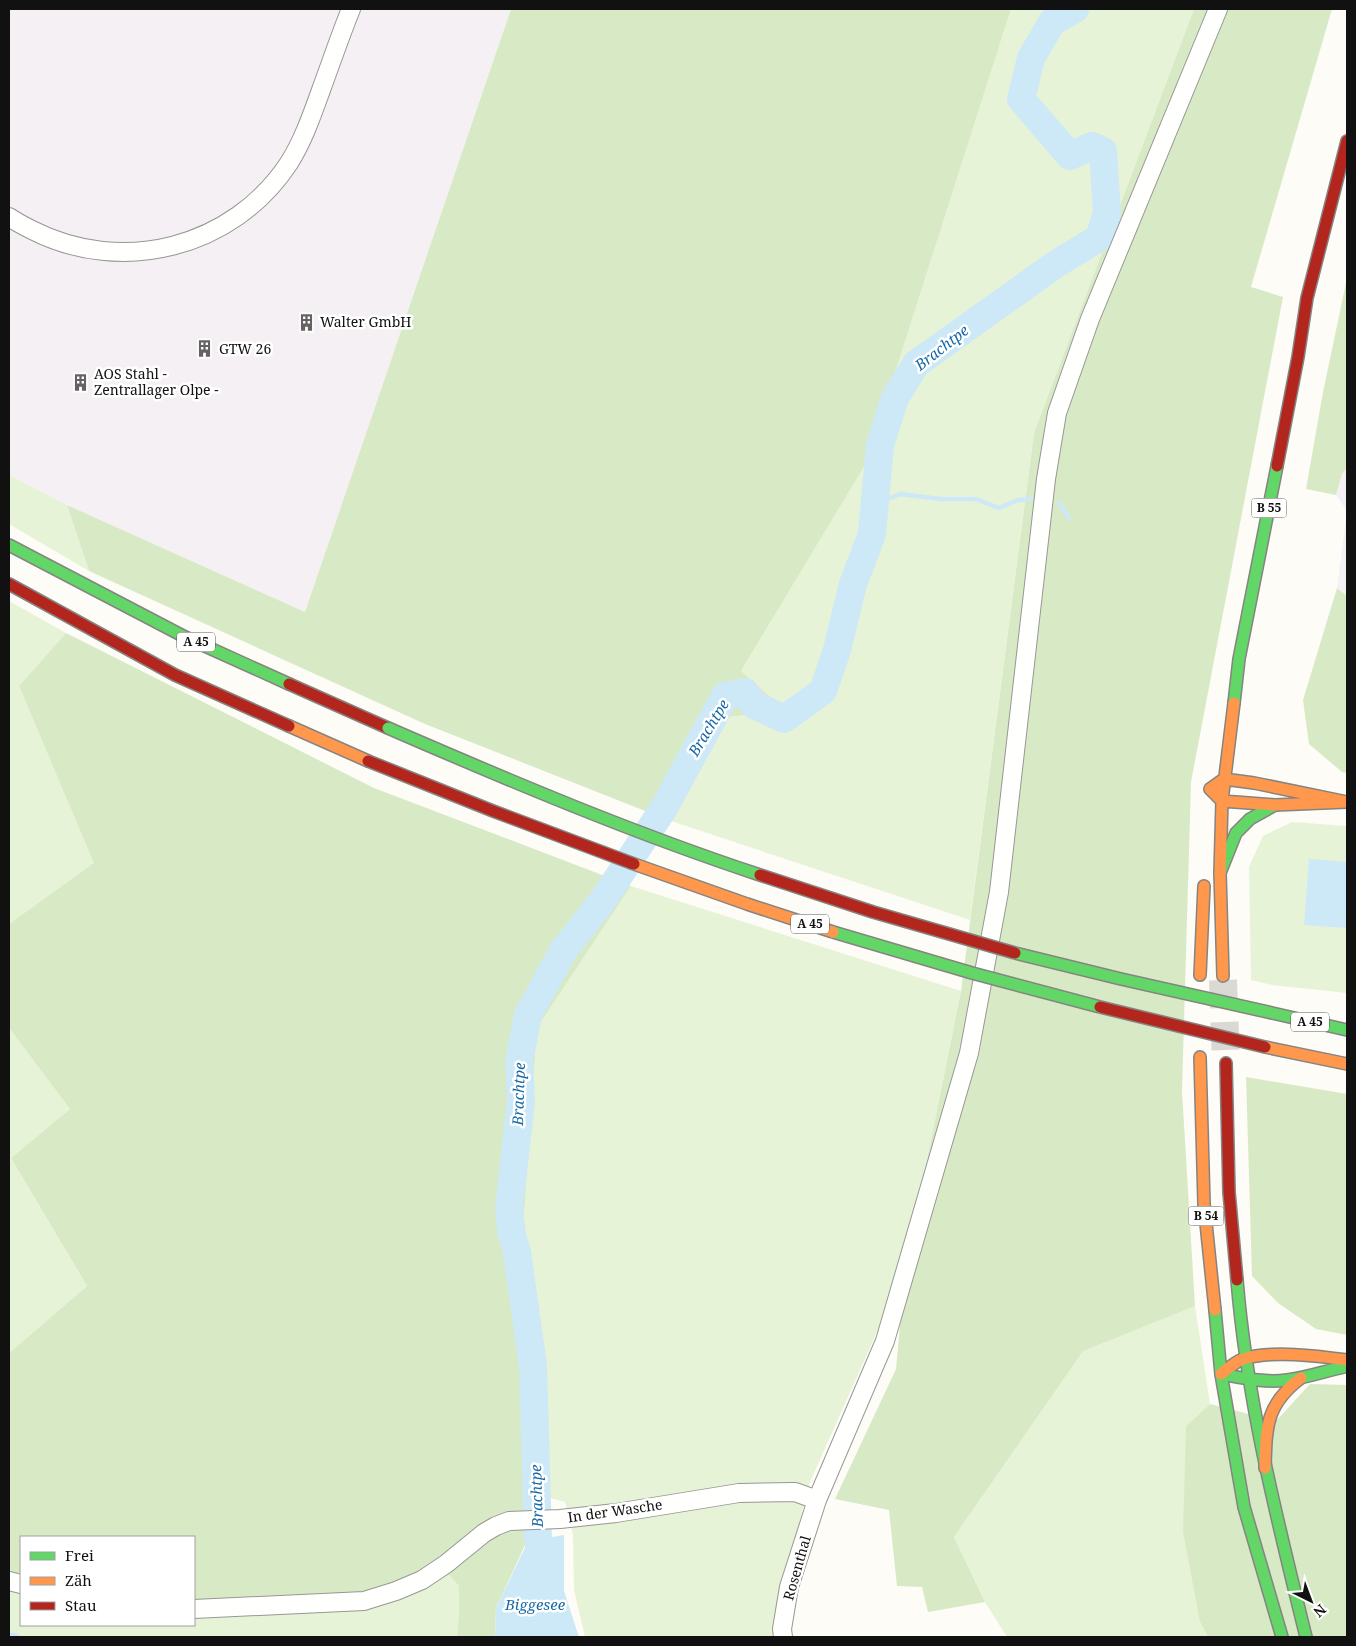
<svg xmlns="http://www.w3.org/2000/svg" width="1356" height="1646" font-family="'Noto Serif',serif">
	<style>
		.industrial { fill: #f5f0f3 }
		.green { fill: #e7f3d7 }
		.forest { fill: #d8eac5 }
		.water { fill: #cde8f7 }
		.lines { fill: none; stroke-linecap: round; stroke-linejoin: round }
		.stream { stroke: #cde8f7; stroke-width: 4.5 }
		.river { stroke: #cde8f7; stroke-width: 28 }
		.primary-tunnel { stroke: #dad9d4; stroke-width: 28; stroke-dasharray: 28 14; stroke-linecap: butt }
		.street-casing { stroke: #979795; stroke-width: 20 }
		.fast-casing { stroke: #858482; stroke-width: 14 }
		.slow-casing { stroke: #858482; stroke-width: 14 }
		.jam-casing { stroke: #858482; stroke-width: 14 }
		.street { stroke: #fffffe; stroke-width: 18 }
		.fast { stroke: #63d668; stroke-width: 11 }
		.slow { stroke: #ff974d; stroke-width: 11 }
		.jam { stroke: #b3261e; stroke-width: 11 }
		.fast-bridge-casing { stroke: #858482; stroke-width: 14; stroke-linecap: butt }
		.slow-bridge-casing { stroke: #858482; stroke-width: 14; stroke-linecap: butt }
		.jam-bridge-casing { stroke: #858482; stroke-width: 14; stroke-linecap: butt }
		.fast-bridge { stroke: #63d668; stroke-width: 11 }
		.slow-bridge { stroke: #ff974d; stroke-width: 11 }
		.jam-bridge { stroke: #b3261e; stroke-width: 11 }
		.labels { text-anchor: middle; stroke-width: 5; stroke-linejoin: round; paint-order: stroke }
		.shield { fill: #fff; stroke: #585858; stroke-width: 1 }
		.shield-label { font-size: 12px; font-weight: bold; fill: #111 }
		.poi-label { font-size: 14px; fill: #111; stroke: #fff; text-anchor: start }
		.street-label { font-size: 14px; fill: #111; stroke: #fff }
		.water-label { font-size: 15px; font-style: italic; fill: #1768a6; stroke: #fff }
	</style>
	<rect width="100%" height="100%" fill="#fdfcf7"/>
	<path class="industrial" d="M9,9H511L305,612L67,505L9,475Z
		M1347,468V596L1337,588L1347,511L1336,495L1342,474Z"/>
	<path class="green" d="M1011,9H1194L1034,433L970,920L668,820L729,717L785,711L741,671L865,463Z
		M9,475L67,505L89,571L9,524Z
		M9,601L66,633L19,686L95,863L9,924Z
		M1292,822L1347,826V993L1272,985L1251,980L1249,867L1263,836Z
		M631,886L961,991L905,1269L810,1482L788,1566L781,1637H585L574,1590L573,1535L565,1502L547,1497L524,1217L537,1028Z
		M9,1028L70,1109L11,1158L87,1286L9,1353Z
		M1195,1306L1210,1404L1186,1426L1200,1622L1208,1637H1007L985,1602L954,1537L1083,1350Z
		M449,1575L459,1586V1611L457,1637H9V1588L21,1591V1625H194V1615L394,1600Z"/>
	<path class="forest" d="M511,9H1011L866,463L741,671L786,711L728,717L668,820L425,724L89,571L67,505L305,612Z
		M1194,9H1332L1251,287L1283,297L1191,782L1182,1091L1195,1306L1083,1351L954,1537L985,1602L928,1612L922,1587L897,1586L889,1510L835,1499L896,1369L905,1269L961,991L1034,433Z
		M1347,278V468L1342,474L1336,495L1306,489L1323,392Z
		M1337,588L1347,596V773L1342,772L1309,744L1303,700Z
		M66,633L374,788L631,886L537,1028L524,1217L547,1497L496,1608L495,1637H457L459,1611V1586L449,1575L394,1600L194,1615V1537H21V1591L9,1588V1353L87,1286L11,1158L70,1109L9,1028V924L94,863L19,686Z
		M1246,1077L1347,1094V1335L1316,1329L1278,1303L1252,1276Z
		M1310,1384L1347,1385V1637H1208L1200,1622L1183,1532L1186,1426L1210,1404L1276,1421Z"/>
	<path class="water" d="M1309,859L1347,862V928L1304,925Z
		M564,1535V1591L579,1637H495L496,1608L528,1541Z"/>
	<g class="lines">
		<path class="stream" d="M1059,503L1069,518
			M875,504L900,494L941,499H976L999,508L1018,500L1031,499
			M9,1635H15L18,1637"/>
		<path class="river" d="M553,1637L538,1539L533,1366L517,1252L512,1236L509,1208L521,1101L519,1061L528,1015L563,951L603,900L664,808L725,696L745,692L754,705L784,719L823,691L837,650L853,584L872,534L880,445L895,398L916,364L1056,264L1099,238L1107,213L1103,151L1092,146L1070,156L1021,99L1031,58L1052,22L1075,9"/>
		<path class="primary-tunnel" d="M1223,980L1226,1062"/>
		<defs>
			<path id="street" d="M9,217C16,222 24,226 32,230C122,276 233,248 289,163C303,141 312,115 321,90C331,63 340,36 351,9
				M9,1581L21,1584
				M194,1609L364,1601L396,1591L422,1580L446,1564L484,1533L496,1526L509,1521L560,1519L616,1513L739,1493L795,1492L817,1500
				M783,1637L782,1629L789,1587L817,1500L885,1341L969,1053L999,892L1046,479L1057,413L1090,319L1218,9"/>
			<path id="fast" d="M9,545L185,637L289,684
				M1234,703L1239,659L1277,466
				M1220,873L1236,833L1250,819L1275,805
				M1272,1013L1347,1030
				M1237,1280C1247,1402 1277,1519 1306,1637
				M1215,1310L1221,1374L1244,1507L1282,1637
				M1221,1374C1243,1378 1265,1383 1287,1380C1306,1378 1325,1371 1344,1367"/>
			<path id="slow" d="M289,726L368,761
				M1224,779L1254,783L1347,802L1275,805L1222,801L1210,789Z
				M1200,975L1204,886
				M1223,976L1220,873L1222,801L1234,703
				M1265,1047L1347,1064
				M1200,1057L1204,1204L1215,1310
				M1221,1374C1228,1368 1235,1362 1243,1359C1271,1350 1318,1356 1347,1360
				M1265,1468C1266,1427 1266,1404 1301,1378"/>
			<path id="jam" d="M1277,466L1298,357L1307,298L1347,141
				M9,584L175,675L289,726
				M289,684L388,728
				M1226,1063L1229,1192L1237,1280"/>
		</defs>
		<use href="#street" class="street-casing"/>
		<use href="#fast" class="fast-casing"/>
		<use href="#slow" class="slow-casing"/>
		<use href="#jam" class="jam-casing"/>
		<use href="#street" class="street"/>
		<use href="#fast" class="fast"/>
		<use href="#slow" class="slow"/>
		<use href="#jam" class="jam"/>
		<defs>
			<path id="fast-bridge" d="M388,728C510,781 633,833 760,875
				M833,932L972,973L1100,1007
				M1015,953L1121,979L1272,1013"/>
			<path id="slow-bridge" d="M634,864L747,904L833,932"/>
			<path id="jam-bridge" d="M368,761L493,811L634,864
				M760,875L873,912L1015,953
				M1100,1007L1265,1047"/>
		</defs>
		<use href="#fast-bridge" class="fast-bridge-casing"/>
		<use href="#slow-bridge" class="slow-bridge-casing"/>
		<use href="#jam-bridge" class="jam-bridge-casing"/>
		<use href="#fast-bridge" class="fast-bridge"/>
		<use href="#slow-bridge" class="slow-bridge"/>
		<use href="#jam-bridge" class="jam-bridge"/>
	</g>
	<defs>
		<symbol id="building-bare" viewBox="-9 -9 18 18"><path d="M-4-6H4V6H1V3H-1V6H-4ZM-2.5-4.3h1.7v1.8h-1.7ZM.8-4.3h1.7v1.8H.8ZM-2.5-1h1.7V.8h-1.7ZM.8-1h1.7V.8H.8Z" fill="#646362" stroke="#fff" stroke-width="2.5" paint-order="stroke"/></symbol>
	</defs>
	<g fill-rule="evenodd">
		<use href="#building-bare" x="294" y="310" width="25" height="25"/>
		<use href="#building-bare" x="192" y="336" width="25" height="25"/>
		<use href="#building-bare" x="68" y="370" width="25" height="25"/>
	</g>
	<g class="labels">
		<g class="shield">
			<rect x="1251.5" y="498.5" width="35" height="19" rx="4"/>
			<rect x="177" y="632.5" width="38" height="19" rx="4"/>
			<rect x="791" y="914.5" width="38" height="19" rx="4"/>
			<rect x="1291" y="1012.5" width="38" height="19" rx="4"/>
			<rect x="1188.5" y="1206.5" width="35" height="19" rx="4"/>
		</g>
		<g class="shield-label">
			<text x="1269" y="512">B 55</text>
			<text x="196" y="646">A 45</text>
			<text x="810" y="928">A 45</text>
			<text x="1310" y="1026">A 45</text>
			<text x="1206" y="1220">B 54</text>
		</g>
		<g class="poi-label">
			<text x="320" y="327">Walter GmbH</text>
			<text x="219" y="354">GTW 26</text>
			<text x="94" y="379">AOS Stahl -<tspan x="94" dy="16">Zentrallager Olpe -</tspan></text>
		</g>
		<g class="street-label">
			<text transform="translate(615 1511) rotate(-8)" y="5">In der Wasche</text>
			<text transform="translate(797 1568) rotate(-74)" y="5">Rosenthal</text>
		</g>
		<g class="water-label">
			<text transform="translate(942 348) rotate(-38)" y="5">Brachtpe</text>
			<text transform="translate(709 728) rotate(-59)" y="5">Brachtpe</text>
			<text transform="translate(519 1094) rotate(-88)" y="5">Brachtpe</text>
			<text transform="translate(537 1496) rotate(-92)" y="5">Brachtpe</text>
			<text x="535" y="1610">Biggesee</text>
		</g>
	</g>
	<rect width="1356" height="1646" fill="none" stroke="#111111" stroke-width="20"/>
	<rect x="20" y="1536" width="175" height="90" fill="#ffffff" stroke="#a0a0a0"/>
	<rect x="30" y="1552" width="25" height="8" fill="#63d668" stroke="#a0a0a0"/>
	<text x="65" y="1561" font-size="15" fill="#111111">Frei</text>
	<rect x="30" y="1577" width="25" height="8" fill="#ff974d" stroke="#a0a0a0"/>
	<text x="65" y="1586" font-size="15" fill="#111111">Zäh</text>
	<rect x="30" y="1602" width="25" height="8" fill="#b3261e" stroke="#a0a0a0"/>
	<text x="65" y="1611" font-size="15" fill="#111111">Stau</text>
	<g transform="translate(1311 1601) rotate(138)" stroke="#ffffff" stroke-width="4" paint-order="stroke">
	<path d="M0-4L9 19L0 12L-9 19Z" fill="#111111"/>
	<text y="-8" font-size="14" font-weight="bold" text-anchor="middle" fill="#111111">N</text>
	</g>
</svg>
